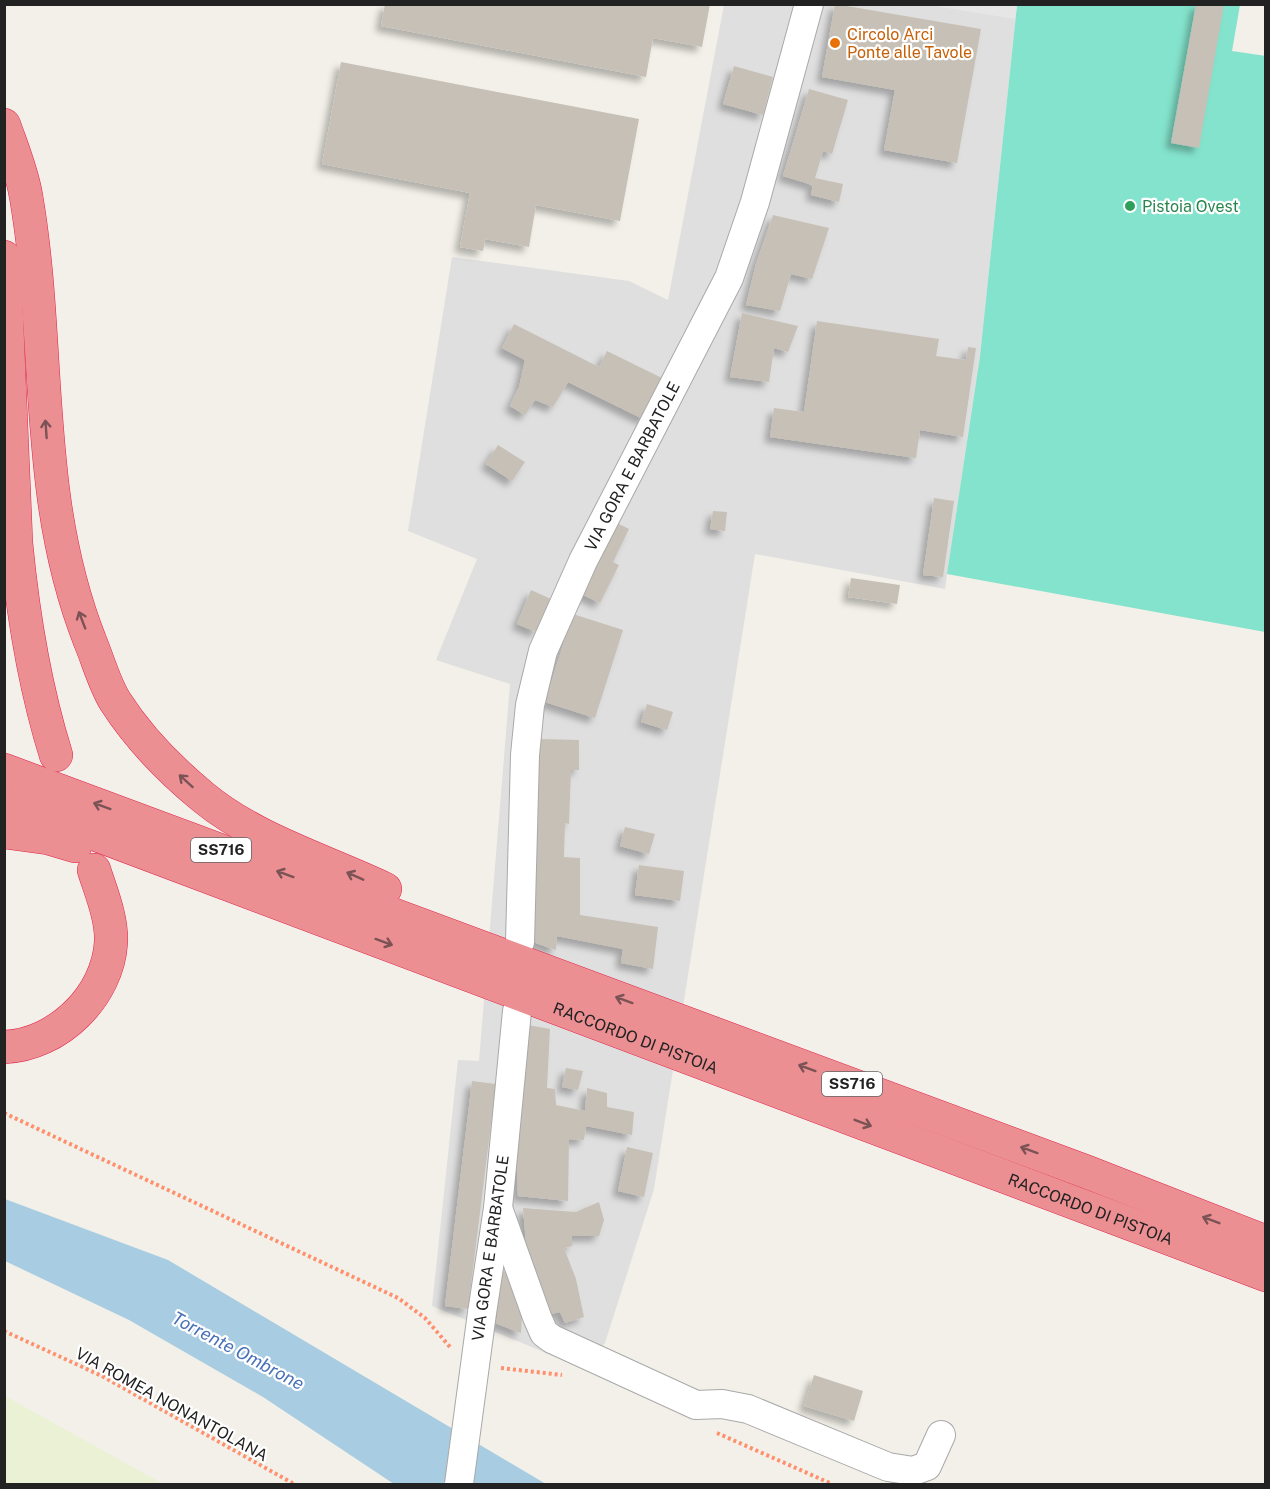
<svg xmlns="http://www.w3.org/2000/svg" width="1270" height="1489" font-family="'Public Sans',sans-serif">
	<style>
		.residential { fill: #e0dfdf }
		.farmland { fill: #ebf1d4 }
		.pitch { fill: #84e3cc }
		.parking { fill: #e6e6e6 }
		.water { fill: #a8cce1 }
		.building { fill: #c7c0b7; filter: url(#shadow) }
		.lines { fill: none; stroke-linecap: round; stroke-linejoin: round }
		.minor-casing { stroke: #a9a9a9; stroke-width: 30 }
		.highway-casing { stroke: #e3234a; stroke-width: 34 }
		.path { stroke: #ff906d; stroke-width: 4; stroke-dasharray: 3 3; stroke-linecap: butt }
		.minor { stroke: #fff; stroke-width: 28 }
		.highway { stroke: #eb8f93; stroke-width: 33 }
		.minor-bridge-casing { stroke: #a9a9a9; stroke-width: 30; stroke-linecap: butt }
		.minor-bridge { stroke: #fff; stroke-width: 28 }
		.oneway { stroke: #7c5355 }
		.food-dot { fill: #e8710a; stroke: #fff; stroke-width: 2 }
		.leisure-dot { fill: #2e9e5b; stroke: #fff; stroke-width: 2 }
		.labels { text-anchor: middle; stroke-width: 4.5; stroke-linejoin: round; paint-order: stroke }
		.shield { fill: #fff; stroke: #646464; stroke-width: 1.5 }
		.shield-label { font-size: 15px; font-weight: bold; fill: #222 }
		.food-label { font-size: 16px; fill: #c56008; stroke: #fff; text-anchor: start }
		.leisure-label { font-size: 16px; fill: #27864d; stroke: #fff; text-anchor: start }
		.street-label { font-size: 16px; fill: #222; stroke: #fff }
		.water-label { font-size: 18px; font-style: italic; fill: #4971b7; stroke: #fff }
	</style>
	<defs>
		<filter id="shadow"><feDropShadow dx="-5.5" dy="5.5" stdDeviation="3" flood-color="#0004"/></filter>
	</defs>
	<rect width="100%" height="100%" fill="#f2f0e8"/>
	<path class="residential" d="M724,5H1017L980,356L945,589L755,554L654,1189L605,1343L585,1369L432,1306L458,1060L479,1061L510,684L436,660L477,559L408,531L452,257L629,281L668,300Z"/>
	<path class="farmland" d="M4,1396H5L163,1484H5Z"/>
	<path class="pitch" d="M1017,5H1240L1232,51L1266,56L1265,632L947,574L980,356Z"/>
	<path class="parking" d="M928,5L1017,4V5L1015,19Z"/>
	<path class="water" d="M5,1199L168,1260L546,1484H394L263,1397L129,1320L5,1261Z"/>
	<path class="building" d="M385,4H710L702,47L653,38L646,77L381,26Z
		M835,4L981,29L957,163L884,150L895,90L822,77Z
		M1196,4H1224L1199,148L1171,143Z
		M341,62L639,119L620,221L536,205L529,247L485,239L483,251L460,247L470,193L322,164Z
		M734,66L773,77L763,115L723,104Z
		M809,89L848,100L832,154L823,151L815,178L843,184L839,202L811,195L813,185L783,176Z
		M773,215L829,228L812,279L791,274L780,311L746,305L756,264Z
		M742,313L798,326L788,352L774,348L769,382L730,377Z
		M817,321L939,339L936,356L966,360L968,347L976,348L963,437L920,430L916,458L770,437L774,408L804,412Z
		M514,324L599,367L607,351L666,380L645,420L568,382L553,407L535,400L525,415L510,406L519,387L525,360L502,348Z
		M498,445L525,462L512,481L486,464Z
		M934,498L954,501L943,577L923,575Z
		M713,511L727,512L725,531L710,529Z
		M615,522L629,529L613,562L619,565L600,603L579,593Z
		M851,578L900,585L897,604L848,597Z
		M531,590L551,599L536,632L517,624Z
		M573,614L623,630L595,718L545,702Z
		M647,704L673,712L667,730L641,722Z
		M540,739L579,740V770H571L569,824L565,823L564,857L580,858V915L658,927L653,969L621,963L623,949L557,936L556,950L533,942L535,823Z
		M625,827L655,834L649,854L620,846Z
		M639,865L684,871L680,901L635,895Z
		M528,1025L550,1029L547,1088L555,1089L556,1105L585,1111L587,1088L607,1093V1107L634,1112L632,1135L586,1126L584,1140L569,1139L568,1201L518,1196L516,1147Z
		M566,1068L583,1071L578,1090L562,1087Z
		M472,1081L496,1084L468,1309L445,1306Z
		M627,1147L653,1153L644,1197L618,1191Z
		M599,1202L604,1220L599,1236H572V1246L564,1248L576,1279L584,1317L565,1323L560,1312L546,1315L527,1253L523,1208L576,1212Z
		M502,1271L513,1273L523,1296L521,1333L492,1322Z
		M814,1375L863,1391L854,1421L804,1406Z"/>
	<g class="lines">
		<defs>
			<g id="minor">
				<path id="s1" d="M520,942L525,755L530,705L543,651L583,561L729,278L755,202L809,4"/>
				<path d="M498,1208L537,1317L544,1333L552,1339L696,1405L722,1404L748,1409L888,1467L913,1471L927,1466L941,1435"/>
				<path d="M482,1313L498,1208L517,1011"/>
			</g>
			<g id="highway">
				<path d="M4,125C12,148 22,172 26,196C52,347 32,494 90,641C98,660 104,683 115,701C138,737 169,769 203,797C255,840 324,860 385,889"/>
				<path d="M4,257L16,543C23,615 34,685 56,755"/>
				<path d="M4,770L1087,1172L1266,1242"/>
				<path id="s2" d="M4,800L1266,1275"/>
				<path d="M4,832L48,838L75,846"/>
				<path d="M4,1047C58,1045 108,996 111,942C112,918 101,892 94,870"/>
			</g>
		</defs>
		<use href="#minor" class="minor-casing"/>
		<use href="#highway" class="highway-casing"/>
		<path class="path" d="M4,1113L398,1298L425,1318L450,1347
			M4,1331L102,1376L294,1484
			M501,1368L562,1375
			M717,1433L832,1484"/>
		<use href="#minor" class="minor"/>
		<use href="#highway" class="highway"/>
		<defs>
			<path id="minor-bridge" d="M459,1484L482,1313"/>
		</defs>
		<use href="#minor-bridge" class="minor-bridge-casing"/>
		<use href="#minor-bridge" class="minor-bridge"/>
	</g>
	<defs><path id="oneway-shaft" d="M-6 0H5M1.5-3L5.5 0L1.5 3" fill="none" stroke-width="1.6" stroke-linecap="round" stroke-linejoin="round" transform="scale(1.5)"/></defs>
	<g class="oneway">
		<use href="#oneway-shaft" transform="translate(46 429) rotate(-94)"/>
		<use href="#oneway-shaft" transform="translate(82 620) rotate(-111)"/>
		<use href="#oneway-shaft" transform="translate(186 781) rotate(-138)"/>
		<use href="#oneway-shaft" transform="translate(102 806) rotate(-160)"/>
		<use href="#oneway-shaft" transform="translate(285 874) rotate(-160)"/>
		<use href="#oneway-shaft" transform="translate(355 876) rotate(-156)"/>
		<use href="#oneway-shaft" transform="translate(384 942) rotate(20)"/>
		<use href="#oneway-shaft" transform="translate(624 1000) rotate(-160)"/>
		<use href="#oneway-shaft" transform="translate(807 1068) rotate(-160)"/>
		<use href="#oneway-shaft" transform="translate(863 1123) rotate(21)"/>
		<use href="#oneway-shaft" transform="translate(1029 1150) rotate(-160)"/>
		<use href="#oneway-shaft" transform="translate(1211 1220) rotate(-159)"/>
	</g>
	<circle class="food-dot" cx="835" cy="43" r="6"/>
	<circle class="leisure-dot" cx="1130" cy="206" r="6"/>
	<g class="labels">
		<g class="shield">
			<rect x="191" y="838" width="60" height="24" rx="4.5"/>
			<rect x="822" y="1072" width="60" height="24" rx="4.5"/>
		</g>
		<g class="shield-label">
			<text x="221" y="855">SS716</text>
			<text x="852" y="1089">SS716</text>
		</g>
		<g class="food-label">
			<text x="847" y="40">Circolo Arci<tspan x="847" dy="18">Ponte alle Tavole</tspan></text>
		</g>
		<g class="leisure-label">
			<text x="1142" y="212">Pistoia Ovest</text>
		</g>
		<g class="street-label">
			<text dy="6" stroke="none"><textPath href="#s1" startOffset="498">VIA GORA E BARBATOLE</textPath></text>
			<text dy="6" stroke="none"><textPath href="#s2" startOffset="675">RACCORDO DI PISTOIA</textPath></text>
			<text dy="6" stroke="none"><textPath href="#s2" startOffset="1161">RACCORDO DI PISTOIA</textPath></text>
			<text transform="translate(490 1248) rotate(-82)" y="6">VIA GORA E BARBATOLE</text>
			<text transform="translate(172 1404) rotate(29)" y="6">VIA ROMEA NONANTOLANA</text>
		</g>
		<g class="water-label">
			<text transform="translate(238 1351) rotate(28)" y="6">Torrente Ombrone</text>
		</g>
	</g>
	<rect width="1270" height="1489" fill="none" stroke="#222222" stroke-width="12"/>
</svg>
